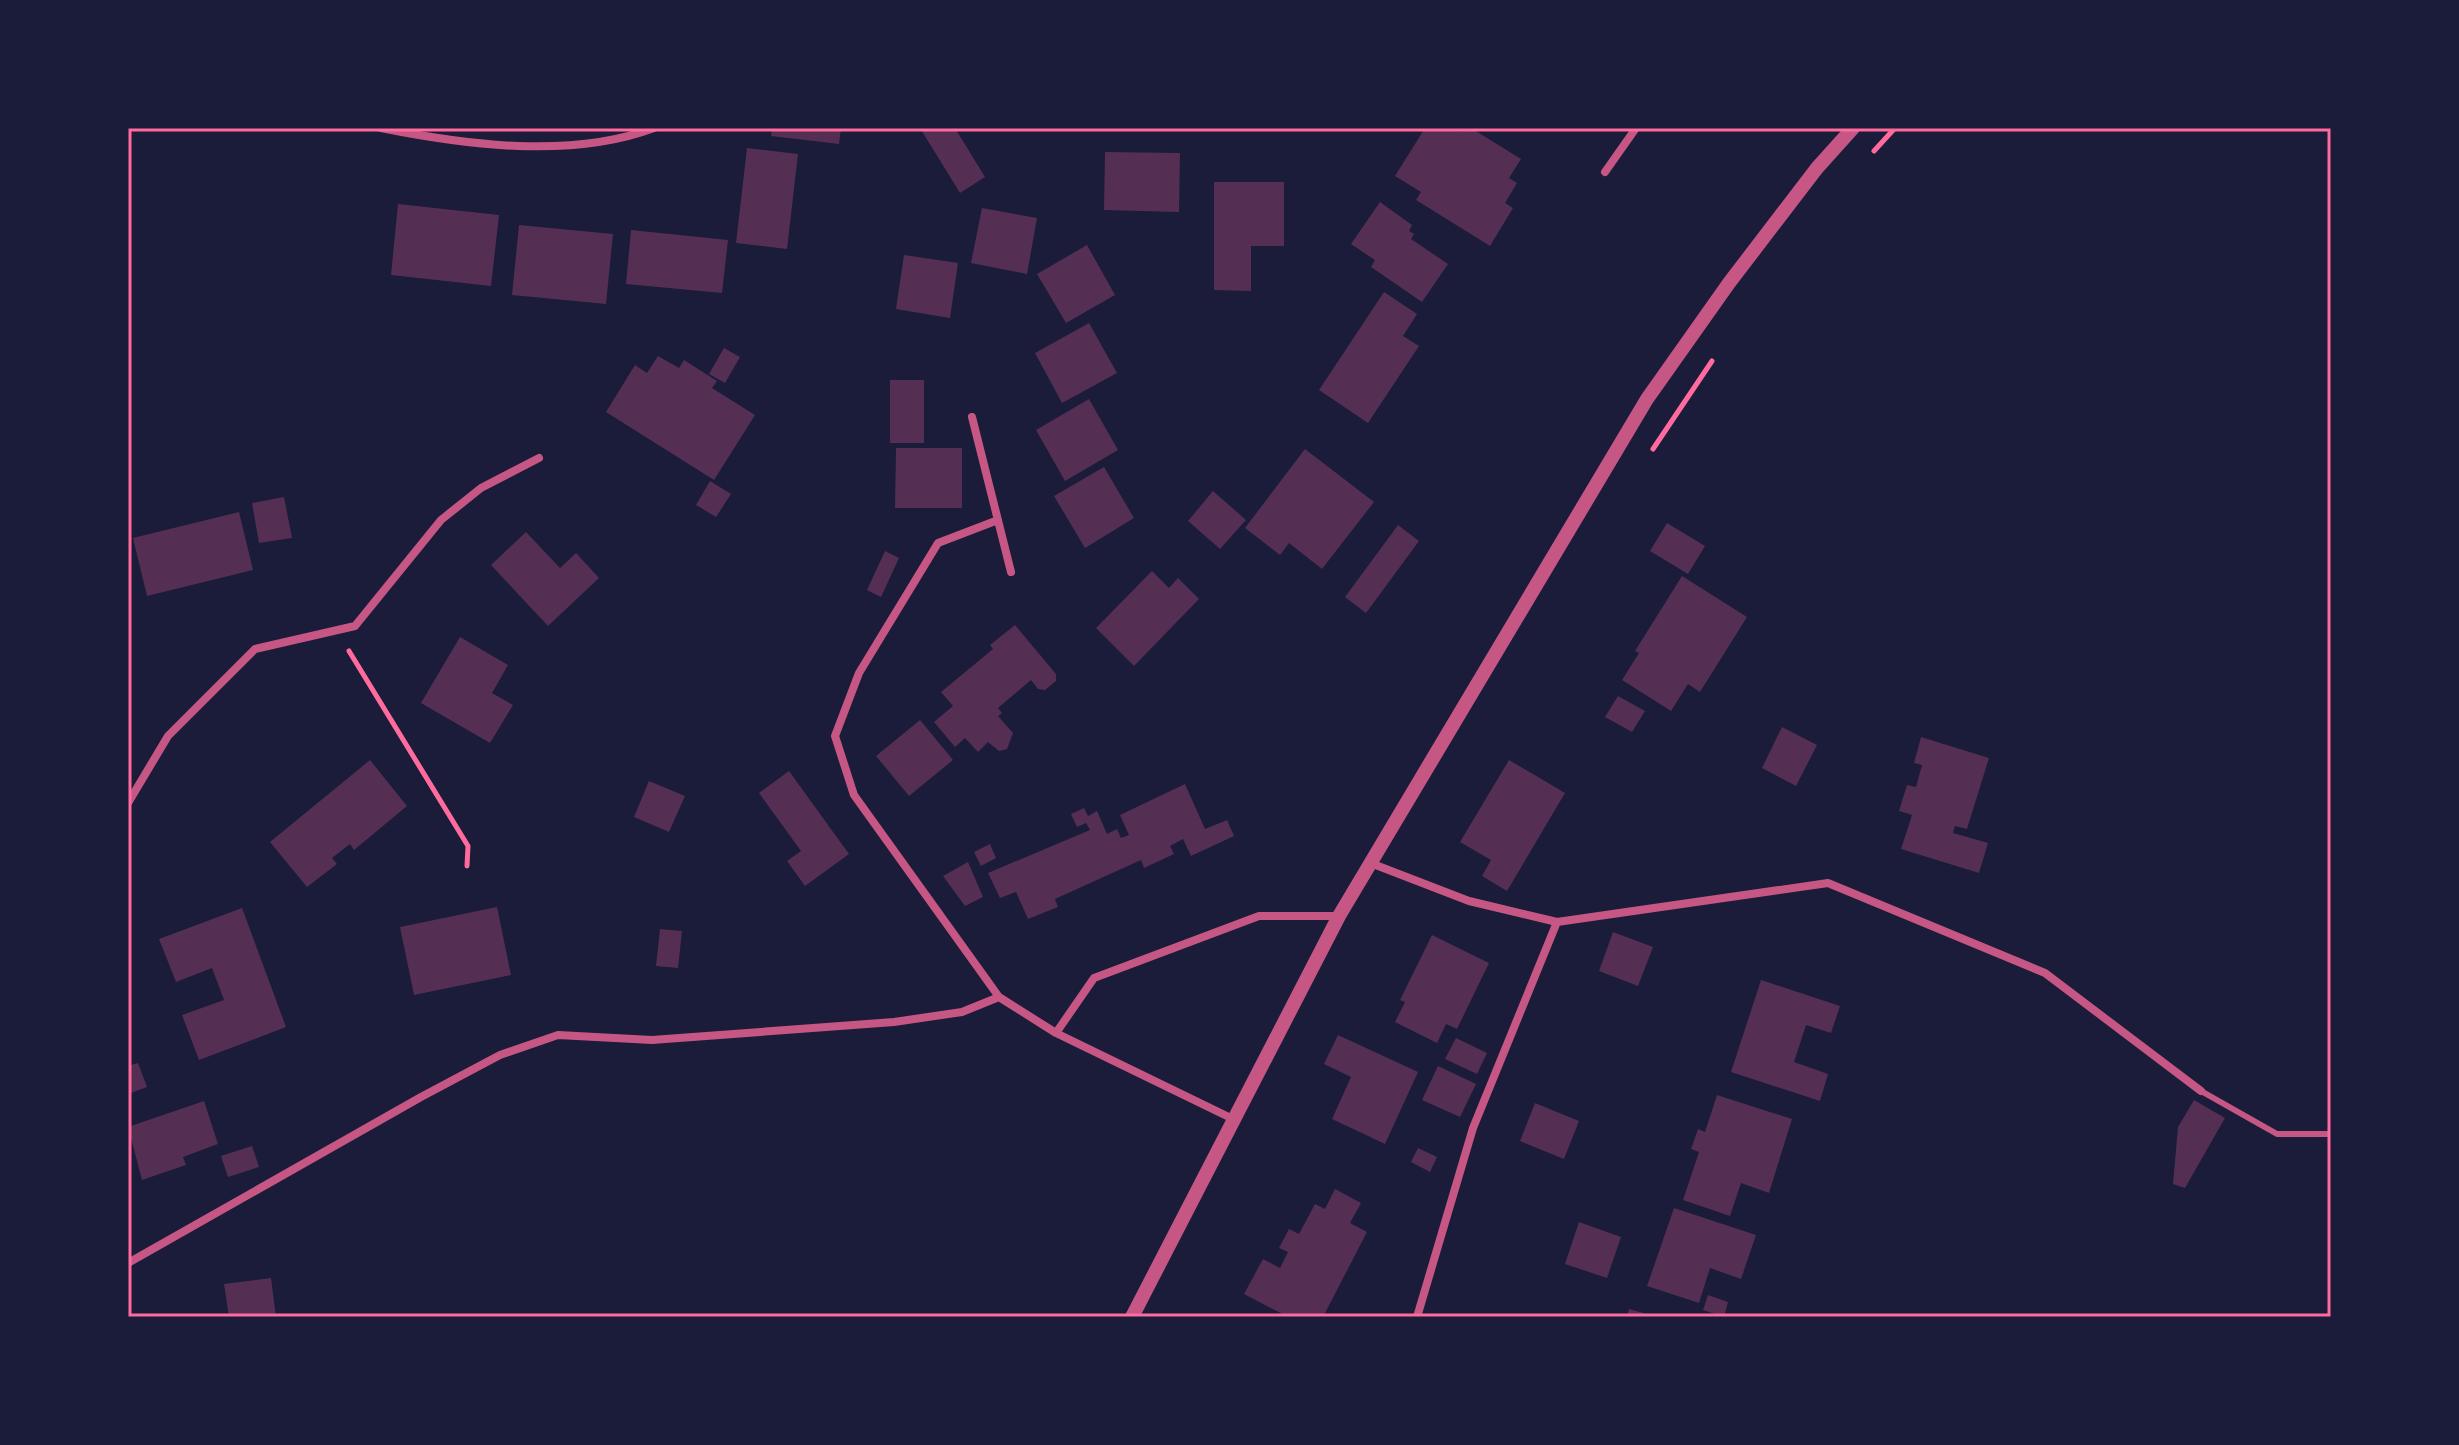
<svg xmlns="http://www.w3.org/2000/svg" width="2459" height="1445" font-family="'Titillium Web',sans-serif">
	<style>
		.building { fill: #542f53 }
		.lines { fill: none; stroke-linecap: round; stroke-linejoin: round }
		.path { stroke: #ff6b9d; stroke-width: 5 }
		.service { stroke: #c65784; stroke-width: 6 }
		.minor { stroke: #c65784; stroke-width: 8 }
		.tertiary { stroke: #c65784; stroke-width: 14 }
		.neatline { fill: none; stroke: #ff6b9d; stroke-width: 3 }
	</style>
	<rect width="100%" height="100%" fill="#1b1b3a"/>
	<path class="building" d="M772,128H841L839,144L771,136Z
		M920,128H955L985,177L960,193Z
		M1425,128H1452L1459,132L1461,128H1471L1521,159L1509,178L1517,183L1505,203L1513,208L1490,246L1416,200L1421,192L1395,176Z
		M747,148L798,154L787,249L736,243Z
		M1105,152L1180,153L1179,212L1104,210Z
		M1214,182H1284V246H1251V291L1214,290Z
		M1380,202L1412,225L1409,231L1414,234L1411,239L1448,264L1422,302L1371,267L1375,260L1351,244Z
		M398,204L499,215L491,286L391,275Z
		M982,208L1037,218L1027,274L971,263Z
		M519,225L613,234L606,304L512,295Z
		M631,230L728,240L722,293L626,284Z
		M1087,245L1115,295L1066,323L1037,274Z
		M904,255L958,263L950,318L896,309Z
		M1384,292L1417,314L1403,336L1419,346L1368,423L1319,390Z
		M1089,323L1117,373L1062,403L1035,353Z
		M724,348L740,357L725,383L709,374Z
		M658,356L679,368L684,360L717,381L712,388L755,415L714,480L606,412L635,365L647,373Z
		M890,380H924V443H890Z
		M1089,399L1118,450L1065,481L1036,430Z
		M896,448H962V508H895Z
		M1305,449L1374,502L1322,569L1289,543L1280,555L1245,528Z
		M1104,467L1134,518L1085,548L1054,496Z
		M710,481L731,494L716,517L696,505Z
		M1213,491L1246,520L1220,549L1188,521Z
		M284,497L292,538L259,543L252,503Z
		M239,512L253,570L147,596L133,538Z
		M1667,523L1705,546L1688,574L1650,551Z
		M1398,525L1419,541L1366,613L1345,597Z
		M526,532L560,568L576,553L599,578L548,626L491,565Z
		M885,551L899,558L881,597L867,590Z
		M1152,571L1169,588L1178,578L1199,599L1134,666L1096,628Z
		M1682,576L1747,617L1700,692L1688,684L1671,711L1622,680L1639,653L1635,651Z
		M1015,625L1056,674V681L1045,690L1038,689L1031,680L998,708L1002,713L998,716L1013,733L1007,749L999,751L988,742L978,752L965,738L955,747L934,722L953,706L941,692L993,649L990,645Z
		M460,637L508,665L492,693L513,705L490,743L421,703Z
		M1618,696L1645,711L1632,732L1605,717Z
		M920,720L953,760L909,796L876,756Z
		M1782,727L1817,745L1796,786L1762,768Z
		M1921,737L1989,758L1967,829L1955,826L1953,833L1988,843L1979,873L1901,849L1912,815L1899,811L1907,785L1916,787L1922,765L1914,763Z
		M370,760L407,806L354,850L350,844L332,858L337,864L307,887L270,842Z
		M1509,760L1565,793L1507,891L1482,876L1491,860L1460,842Z
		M789,771L849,854L805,886L787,861L801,851L759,793Z
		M649,781L685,796L669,832L634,817Z
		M1185,784L1205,829L1227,820L1234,836L1191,856L1183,839L1170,846L1174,854L1144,868L1141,860L1055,899L1058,907L1028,919L1016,892L1000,898L988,873L1090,830L1086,823L1077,827L1071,814L1084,808L1088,816L1097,811L1107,834L1117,829L1121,838L1129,835L1120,815Z
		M990,844L996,858L981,866L974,852Z
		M968,862L983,897L965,906L943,876Z
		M497,907L511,975L414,995L400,927Z
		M242,908L286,1027L199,1060L182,1015L224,1000L212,968L176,982L159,939Z
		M660,929L682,931L678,968L656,966Z
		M1613,932L1653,947L1638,986L1599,971Z
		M1432,935L1489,963L1457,1029L1446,1024L1437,1043L1395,1022L1405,1002L1400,1000Z
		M1761,980L1840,1006L1831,1033L1806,1025L1794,1062L1828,1074L1820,1101L1731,1072Z
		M1338,1035L1418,1072L1385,1144L1332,1119L1351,1077L1324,1064Z
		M1456,1038L1487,1053L1477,1074L1445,1059Z
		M138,1063L147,1087L128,1094V1066Z
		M1438,1066L1476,1084L1460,1117L1422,1100Z
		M1717,1095L1792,1119L1769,1193L1741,1183L1730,1216L1683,1200L1699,1152L1691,1149L1698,1129L1705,1132Z
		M2194,1100L2225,1118L2185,1188L2173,1184L2178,1127Z
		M204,1101L218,1144L183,1157L186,1165L142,1180L128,1127Z
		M1535,1103L1579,1121L1564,1159L1520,1141Z
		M252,1146L259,1167L228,1177L221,1156Z
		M1418,1148L1437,1157L1430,1172L1411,1162Z
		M1335,1189L1361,1203L1350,1223L1367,1232L1323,1317H1288L1244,1294L1263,1259L1280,1268L1288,1252L1279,1248L1289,1229L1299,1234L1315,1204L1325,1209Z
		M1674,1208L1756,1235L1741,1279L1710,1268L1699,1303L1647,1286Z
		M1579,1222L1621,1237L1607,1278L1565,1264Z
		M271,1278L276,1317H229L224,1284Z
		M1708,1295L1728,1302L1724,1317L1703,1310Z
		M1629,1309L1654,1316V1317H1627Z"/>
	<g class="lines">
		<path class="path" d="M1874,151L1895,128
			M1653,449L1712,361
			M349,651L468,846L467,866"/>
		<path class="service" d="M2201,1091L2277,1134H2331"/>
		<path class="minor" d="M381,128C466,145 571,159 654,128
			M1605,172L1636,128
			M972,417L1011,572
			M998,520L938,543L859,673L835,736L854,795L999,997L1056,1033L1233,1119
			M128,803L168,736L255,649L355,626L441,520L481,488L539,458
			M1373,864L1469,901L1557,922L1828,883L2045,973L2201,1091
			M1056,1033L1094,978L1259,916H1339
			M128,1263L421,1097L500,1055L558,1035L652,1040L894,1022L962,1012L999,997
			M1417,1317L1473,1128L1557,922"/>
		<path class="tertiary" d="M1132,1317L1339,916L1647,399L1729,283L1817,168L1853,128"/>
	</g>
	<rect width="2459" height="1445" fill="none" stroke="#1b1b3a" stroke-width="260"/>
	<rect x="130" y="130" width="2199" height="1185" class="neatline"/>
</svg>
